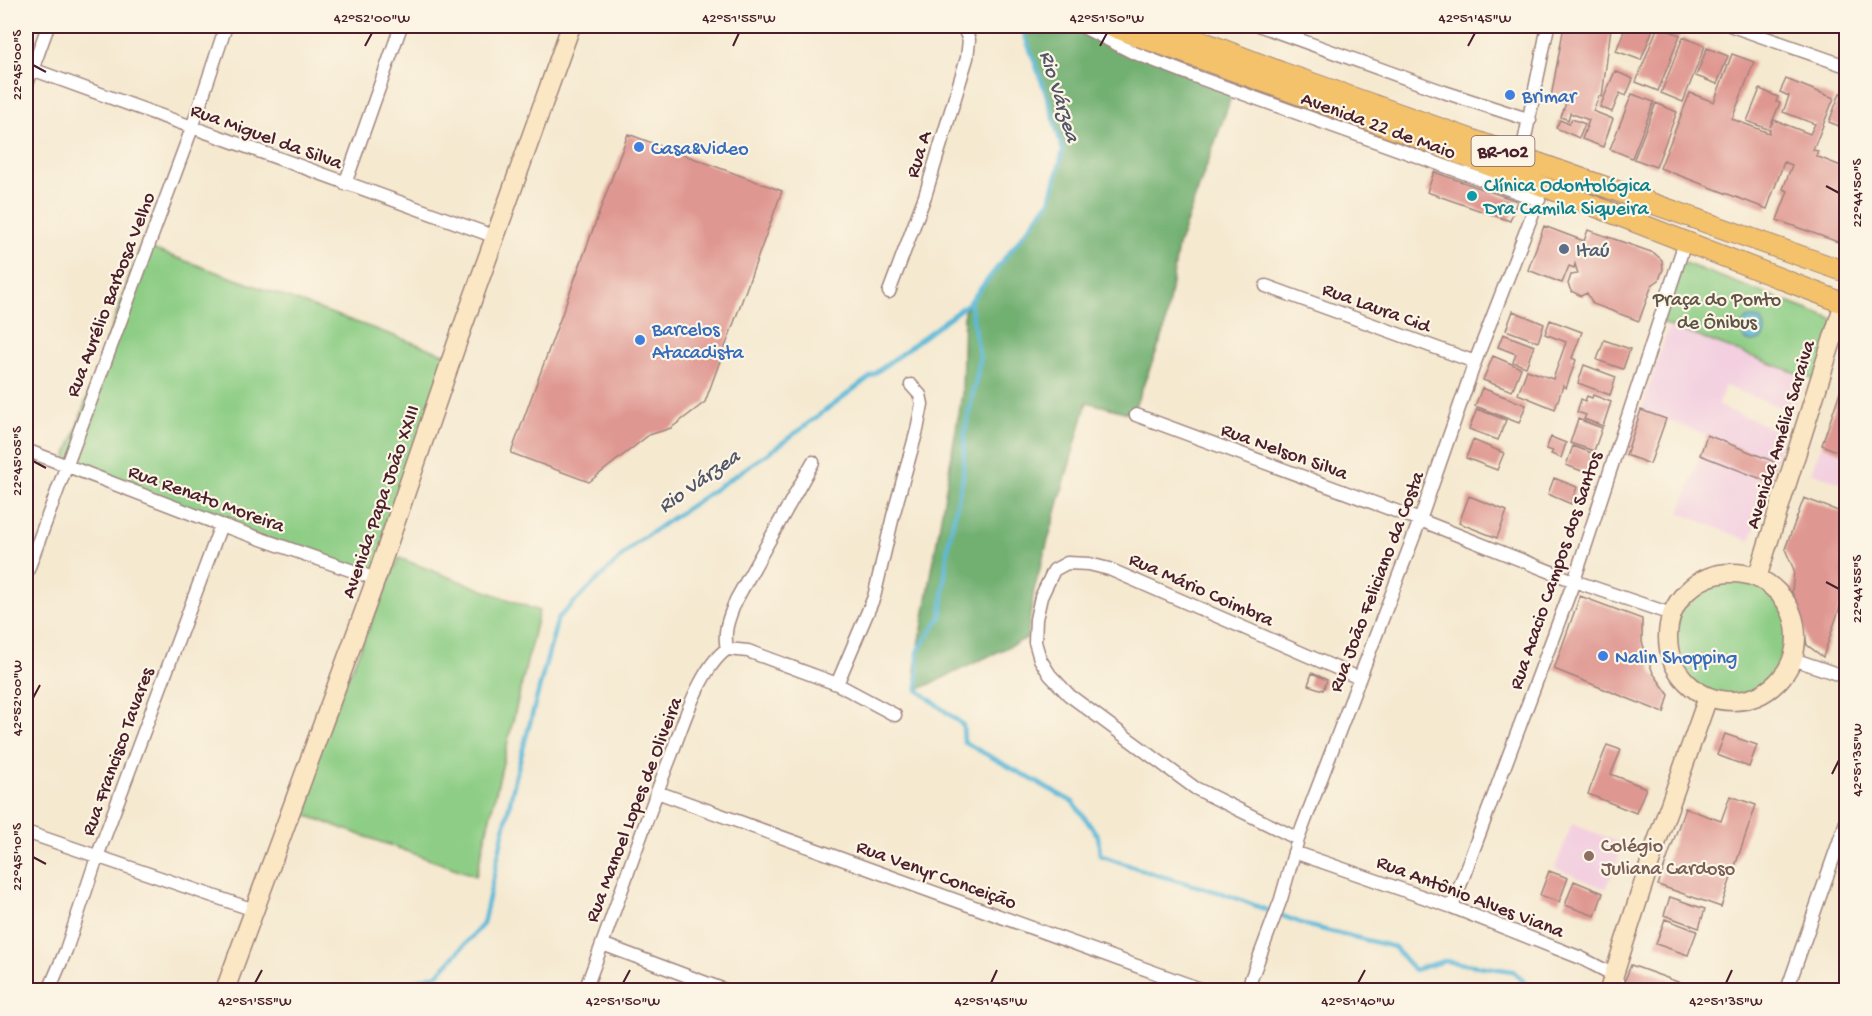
<svg xmlns="http://www.w3.org/2000/svg" width="1872" height="1016" font-family="'Gochi Hand',sans-serif">
	<style>
		.built { fill: #f3cfe0 }
		.green { fill: #8dcd85; stroke: #6c7658; stroke-width: 1.5 }
		.forest { fill: #72b072; stroke: #5e684e; stroke-width: 1.5 }
		.water { fill: #5ab8d8; stroke: #526c82; stroke-width: 1.5 }
		.lines { fill: none; stroke-linecap: round; stroke-linejoin: round }
		.stream { stroke: #5ab8d8; stroke-width: 4.5 }
		.building { fill: #df9791 }
		.street-casing { stroke: #a0847e; stroke-width: 15 }
		.secondary-casing { stroke: #a0847e; stroke-width: 21 }
		.primary-casing { stroke: #a0847e; stroke-width: 22 }
		.street { stroke: #fff; stroke-width: 12 }
		.secondary { stroke: #fbe7c3; stroke-width: 18 }
		.primary { stroke: #f4c26a; stroke-width: 20 }
		.ticks { fill: none; stroke: #4a1f2b; stroke-width: 2 }
		.shop-dot { fill: #3f7fe0; stroke: #fcf5e5; stroke-width: 2 }
		.culture-dot { fill: #0f9aa8; stroke: #fcf5e5; stroke-width: 2 }
		.service-dot { fill: #5c6f8a; stroke: #fcf5e5; stroke-width: 2 }
		.education-dot { fill: #8d6e63; stroke: #fcf5e5; stroke-width: 2 }
		.labels { text-anchor: middle; stroke-width: 4.5; stroke-linejoin: round; paint-order: stroke }
		.shield { fill: #fcf5e5; stroke: #7f5f63; stroke-width: 1.5 }
		.shield-label { font-size: 18px; font-weight: bold; fill: #4a1f2b }
		.shop-label { font-size: 20px; fill: #366cbe; stroke: #fcf5e5; text-anchor: start }
		.street-label { font-size: 20px; fill: #4a1f2b; stroke: #fcf5e5 }
		.culture-label { font-size: 20px; fill: #0d838f; stroke: #fcf5e5; text-anchor: start }
		.service-label { font-size: 20px; fill: #4e5e75; stroke: #fcf5e5; text-anchor: start }
		.park-label { font-size: 20px; fill: #5e5346; stroke: #fcf5e5 }
		.education-label { font-size: 20px; fill: #785e54; stroke: #fcf5e5; text-anchor: start }
		.water-label { font-size: 21px; font-style: italic; fill: #505568; stroke: #fcf5e5 }
		.neatline { fill: none; stroke: #4a1f2b; stroke-width: 2 }
		.ticks-label { font-size: 15px; text-anchor: middle; fill: #4a1f2b }
	</style>
	<rect width="100%" height="100%" fill="#fcf5e5"/>
	<filter id="ink" filterUnits="userSpaceOnUse"><feTurbulence type="fractalNoise" baseFrequency=".0167" numOctaves="2"/><feDisplacementMap in="SourceGraphic" scale="12" xChannelSelector="R" yChannelSelector="G"/><feConvolveMatrix kernelMatrix="1 2 1 2 8 2 1 2 1" color-interpolation-filters="sRGB"/></filter>
	<filter id="wash" filterUnits="userSpaceOnUse"><feTurbulence type="fractalNoise" baseFrequency=".008" numOctaves="4" result="noise"/><feDisplacementMap in="SourceGraphic" scale="24" xChannelSelector="R" yChannelSelector="G"/><feGaussianBlur stdDeviation="1.35" result="paint"/><feColorMatrix in="noise" values="0 0 0 0 0 0 0 0 0 0 0 0 0 0 0 0 0 1.4 0 .05"/><feComposite in="paint" operator="in"/></filter>
	<g filter="url(#wash)">
		<rect width="100%" height="100%" fill="#f5e9d0"/>
		<path class="built" d="M1669,326L1805,376L1791,411L1725,386L1717,405L1784,433L1775,462L1641,410Z
			M1822,445L1846,455V485L1811,472Z
			M1700,455L1769,482L1750,541L1680,513Z
			M1572,824L1624,844L1606,889L1555,868Z"/>
		<path class="green" d="M141,245L450,356L376,579L63,466Z
			M1679,261L1837,321L1818,381L1659,322Z
			M399,558L539,611L476,876L291,810Z
			M1669 638a63 63 0 1 1 126 0a63 63 0 1 1-126 0Z"/>
		<path class="forest" d="M1026,26H1095L1134,47L1235,86L1178,246L1164,332L1132,414L1087,402L1034,590L1027,638L918,690L915,670L962,394L964,311L1049,201L1063,151L1048,99L1025,36Z"/>
		<path class="water" d="M1741 330a12 12 0 1 1 24 0a12 12 0 1 1-24 0Z"/>
		<g class="lines">
			<path class="stream" d="M970,302L980,360L965,432L963,477L948,545L941,617L918,650V690L963,725L964,742L1073,802L1098,836L1100,855L1154,874L1225,894L1309,926L1394,947L1414,970L1444,961L1513,971L1533,990
				M388,990L438,974L483,924L516,775L558,618L636,543L774,449L970,302L1050,201L1063,151L1048,99L1024,33
				M413,990L420,981"/>
		</g>
		<g id="blocks">
			<path class="building" d="M1564,26H1596L1611,28L1602,97L1599,96L1593,111L1613,119L1603,147L1582,139L1589,120L1570,113L1568,120L1561,117L1566,103L1551,97Z
				M1626,26H1654L1641,60L1616,51Z
				M1658,26L1680,35L1658,91L1636,82Z
				M1683,37L1705,46L1683,102L1661,93Z
				M1707,48L1728,56L1717,84L1696,76Z
				M1732,54L1754,62L1732,119L1769,133L1770,130L1747,121L1760,89L1778,97L1776,102L1780,103L1770,127L1774,120L1810,134L1815,124L1783,112L1789,96L1780,92L1786,79L1834,98L1813,150L1818,151L1816,156L1846,168V245L1777,220L1788,191L1783,189L1792,165L1784,162L1767,209L1660,168L1690,93L1714,102Z
				M1615,71L1633,79L1626,96L1620,93L1612,112L1600,107Z
				M1840,93L1846,96V129L1829,122Z
				M1632,94L1654,102L1632,158L1610,149Z
				M1656,103L1677,112L1656,167L1634,159Z
				M1572,119L1585,124L1579,138L1556,128L1560,120L1569,124Z
				M628,134L782,191L705,402L671,428L649,435L589,482L511,453Z
				M1434,172L1517,201L1510,221L1427,192Z
				M1544,226L1584,241L1588,230L1654,253L1662,260L1663,269L1659,280L1652,285L1639,321L1593,304L1587,293L1581,296L1571,291L1568,284L1571,275L1578,274L1575,264L1574,268L1569,266L1562,283L1528,270Z
				M1513,311L1544,324L1538,342L1506,330Z
				M1550,320L1582,332L1572,358L1576,360L1566,388L1563,386L1555,409L1518,394L1527,370L1553,379L1566,342L1545,334Z
				M1503,334L1534,346L1526,367L1513,362L1516,354L1498,347Z
				M1604,340L1630,349L1623,369L1597,360Z
				M1493,356L1521,368L1512,391L1483,380Z
				M1584,365L1616,377L1610,395L1578,383Z
				M1846,374V455L1822,445Z
				M1482,388L1526,405L1519,423L1475,406Z
				M1593,395L1611,402L1603,426L1584,419L1586,415L1577,412L1581,399L1585,401L1587,396L1592,398Z
				M1477,409L1506,420L1498,440L1469,429Z
				M1641,410L1666,419L1650,464L1626,455Z
				M1578,419L1602,428L1594,451L1570,443Z
				M1707,435L1775,462L1769,482L1700,455Z
				M1551,437L1566,443L1561,458L1551,454L1553,451L1546,449Z
				M1473,440L1504,453L1497,470L1466,458Z
				M1573,446L1594,454L1587,473L1566,465Z
				M1554,478L1577,487L1571,504L1548,494Z
				M1469,496L1507,511L1497,538L1459,523Z
				M1804,498L1846,514V589L1823,657L1807,645L1804,628L1792,592L1794,570L1785,549Z
				M1580,596L1642,619V642L1653,673L1669,695L1664,713L1554,669Z
				M1312,673L1327,680L1323,690L1308,685Z
				M1725,734L1757,745L1749,767L1717,755Z
				M1607,745L1621,750L1611,774L1646,788L1636,813L1588,794Z
				M1730,796L1756,805L1721,907L1658,885L1685,808L1721,821Z
				M1549,871L1568,878L1559,902L1540,895Z
				M1574,881L1603,893L1595,916L1565,905Z
				M1670,897L1705,909L1699,928L1664,915Z
				M1665,919L1697,931L1688,955L1656,944Z
				M1631,965L1700,990H1628L1625,980Z"/>
		</g>
	</g>
	<g filter="url(#ink)">
		<use href="#blocks" fill-opacity="0" stroke="#a0847e" stroke-width="1.5"/>
		<g class="lines">
			<defs>
				<path id="street" d="M1081,26L1132,52L1194,76L1539,200
					M1261,26L1444,92L1530,120
					M1732,26L1846,66
					M26,67L496,237
					M26,87L48,26
					M1521,157L1548,26
					M345,184L401,26
					M1266,286L1475,362
					M889,292L925,196L967,58L969,40L963,26
					M1136,415L1420,520L1574,581L1671,614
					M26,450L221,525L376,579
					M26,575L192,128L226,26
					M727,649C723,630 729,618 736,600L813,462
					M1793,659L1846,677
					M837,684L874,597L893,516L917,430L922,404L920,395L911,385
					M657,792L1203,990
					M26,832L254,910
					M1298,839L1195,788L1069,695L1050,675L1040,659L1035,642L1036,619L1041,597L1054,570L1067,563L1089,564L1109,569L1359,678
					M1294,852L1452,907L1581,958L1614,975L1622,990
					M1452,907L1574,581L1685,242
					M602,944L725,990
					M49,990L66,950L97,857L221,525
					M585,990C615,912 641,831 672,753C683,723 701,667 727,649L748,651L837,684L895,715
					M1247,990L1281,899L1298,839L1420,520L1475,362L1543,187
					M1787,990L1846,822"/>
				<path id="secondary" d="M1668 637a64 64 0 1 1 128 0a64 64 0 1 1-128 0Z
					M1757,578L1844,303
					M225,990L376,579L459,337L571,26
					M1609,990L1657,841L1708,697"/>
				<path id="primary" d="M1111,26L1424,140L1846,304
					M1162,26L1281,72L1846,272"/>
			</defs>
			<use href="#street" class="street-casing"/>
			<use href="#secondary" class="secondary-casing"/>
			<use href="#primary" class="primary-casing"/>
			<use href="#street" class="street"/>
			<use href="#secondary" class="secondary"/>
			<use href="#primary" class="primary"/>
		</g>
	</g>
	<path class="ticks" d="M365,46L372,33M733,46L739,33M1100,46L1107,33M1468,46L1475,33M33,65L46,72M1826,186L1839,193M33,461L46,468M1826,582L1839,589M33,698L40,685M1832,774L1839,760M33,857L46,864M255,983L262,970M623,983L630,970M991,983L997,970M1358,983L1365,970M1726,983L1732,970"/>
	<g class="shop-dot">
		<circle cx="1510" cy="95" r="6"/>
		<circle cx="639" cy="147" r="6"/>
		<circle cx="640" cy="340" r="6"/>
		<circle cx="1603" cy="656" r="6"/>
	</g>
	<circle class="culture-dot" cx="1472" cy="196" r="6"/>
	<circle class="service-dot" cx="1564" cy="249" r="6"/>
	<circle class="education-dot" cx="1589" cy="856" r="6"/>
	<g class="labels">
		<rect class="shield" x="1471.5" y="136" width="63" height="30" rx="4.5"/>
		<g class="shield-label">
			<text x="1503" y="157">BR-102</text>
		</g>
		<g class="shop-label">
			<text x="1522" y="102">Brimar</text>
			<text x="651" y="154">Casa&amp;Video</text>
			<text x="652" y="335">Barcelos<tspan x="652" dy="23">Atacadista</tspan></text>
			<text x="1615" y="663">Nalin Shopping</text>
		</g>
		<g class="street-label">
			<text transform="translate(1379 124) rotate(20)" y="7">Avenida 22 de Maio</text>
			<text transform="translate(267 135) rotate(20)" y="7">Rua Miguel da Silva</text>
			<text transform="translate(917 154) rotate(-73)" y="7">Rua A</text>
			<text transform="translate(109 294) rotate(-69)" y="7">Rua Aurélio Barbosa Velho</text>
			<text transform="translate(1377 306) rotate(20)" y="7">Rua Laura Cid</text>
			<text transform="translate(1779 434) rotate(-73)" y="7">Avenida Amélia Saraiva</text>
			<text transform="translate(1285 450) rotate(20)" y="7">Rua Nelson Silva</text>
			<text transform="translate(207 497) rotate(20)" y="7">Rua Renato Moreira</text>
			<text transform="translate(379 501) rotate(-71)" y="7">Avenida Papa João XXIII</text>
			<text transform="translate(1554 570) rotate(-71)" y="7">Rua Acacio Campos dos Santos</text>
			<text transform="translate(1375 581) rotate(-69)" y="7">Rua João Feliciano da Costa</text>
			<text transform="translate(1202 588) rotate(24)" y="7">Rua Mário Coimbra</text>
			<text transform="translate(116 751) rotate(-70)" y="7">Rua Francisco Tavares</text>
			<text transform="translate(632 809) rotate(-69)" y="7">Rua Manoel Lopes de Oliveira</text>
			<text transform="translate(937 873) rotate(20)" y="7">Rua Venyr Conceição</text>
			<text transform="translate(1471 895) rotate(21)" y="7">Rua Antônio Alves Viana</text>
		</g>
		<g class="culture-label">
			<text x="1484" y="191">Clínica Odontológica<tspan x="1484" dy="23">Dra Camila Siqueira</tspan></text>
		</g>
		<g class="service-label">
			<text x="1576" y="256">Itaú</text>
		</g>
		<g class="park-label">
			<text x="1717" y="305">Praça do Ponto<tspan x="1717" dy="23">de Ônibus</tspan></text>
		</g>
		<g class="education-label">
			<text x="1601" y="851">Colégio<tspan x="1601" dy="23">Juliana Cardoso</tspan></text>
		</g>
		<g class="water-label">
			<text transform="translate(1061 96) rotate(73)" y="7">Rio Várzea</text>
			<text transform="translate(698 480) rotate(-35)" y="7">Rio Várzea</text>
		</g>
	</g>
	<rect width="1872" height="1016" fill="none" stroke="#fcf5e5" stroke-width="66"/>
	<rect x="33" y="33" width="1806" height="950" class="neatline"/>
	<g class="ticks-label">
		<text x="372" y="22">42°52'00"W</text>
		<text x="739" y="22">42°51'55"W</text>
		<text x="1107" y="22">42°51'50"W</text>
		<text x="1475" y="22">42°51'45"W</text>
		<text transform="translate(16 65) rotate(-90)" y="5">22°45'00"S</text>
		<text transform="translate(1856 193) rotate(-90)" y="5">22°44'50"S</text>
		<text transform="translate(16 461) rotate(-90)" y="5">22°45'05"S</text>
		<text transform="translate(1856 589) rotate(-90)" y="5">22°44'55"S</text>
		<text transform="translate(16 698) rotate(-90)" y="5">42°52'00"W</text>
		<text transform="translate(1856 760) rotate(-90)" y="5">42°51'35"W</text>
		<text transform="translate(16 857) rotate(-90)" y="5">22°45'10"S</text>
		<text x="255" y="1005">42°51'55"W</text>
		<text x="623" y="1005">42°51'50"W</text>
		<text x="991" y="1005">42°51'45"W</text>
		<text x="1358" y="1005">42°51'40"W</text>
		<text x="1726" y="1005">42°51'35"W</text>
	</g>
</svg>
